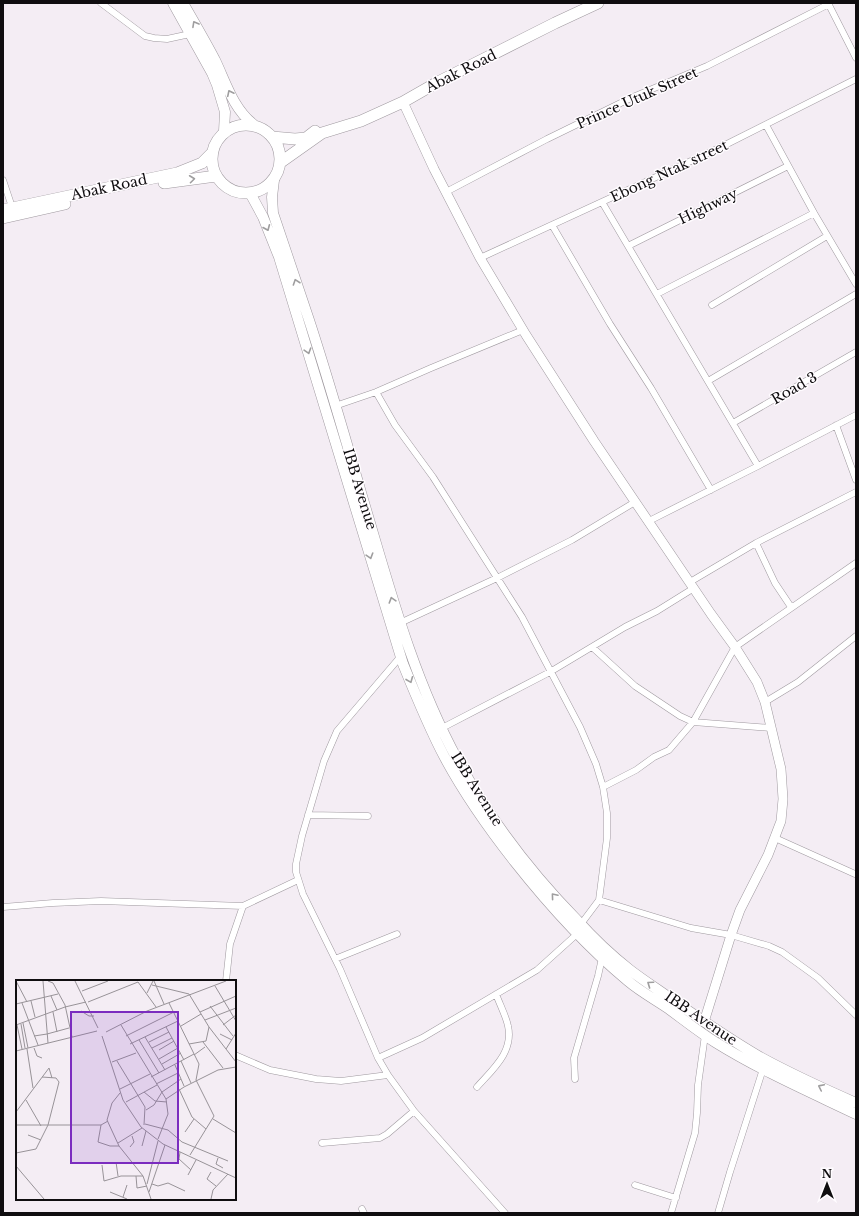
<svg xmlns="http://www.w3.org/2000/svg" width="859" height="1216" font-family="'Libre Baskerville',serif">
	<style>
		.lines { fill: none; stroke-linecap: round; stroke-linejoin: round }
		.street-casing { stroke: #9f999f; stroke-width: 7 }
		.secondary-casing { stroke: #9f999f; stroke-width: 10 }
		.primary-casing { stroke: #9f999f; stroke-width: 11 }
		.highway-casing { stroke: #9f999f; stroke-width: 12 }
		.street { stroke: #fff; stroke-width: 6 }
		.secondary { stroke: #fff; stroke-width: 9 }
		.primary { stroke: #fff; stroke-width: 10 }
		.highway { stroke: #fff; stroke-width: 11 }
		.oneway { stroke: #9f9e9f }
		.labels { text-anchor: middle; stroke-width: 3; stroke-linejoin: round; paint-order: stroke }
		.street-label { font-size: 14px; fill: #0f0d0f; stroke: #fffcff }
		.inset-road { fill: none; stroke: #989398; stroke-width: 1 }
		.view { fill: #7b2cbf; fill-opacity: 0.15; stroke: #7b2cbf; stroke-width: 2 }
		.inset-edge { fill: none; stroke: #0f0d0f; stroke-width: 2 }
	</style>
	<rect width="100%" height="100%" fill="#f4edf4"/>
	<g class="lines">
		<defs>
			<path id="street" d="M101,3L145,36L154,38L167,39L190,34
				M828,3L856,58
				M766,125L814,213L856,284
				M3,180L12,207
				M446,192L547,139L633,97L707,66L829,4
				M602,202L758,466
				M552,225L610,324L651,388L711,490
				M628,246L788,166
				M480,258L717,149L856,79
				M657,294L814,213
				M712,305L827,236
				M708,381L856,294
				M376,392L395,425L433,477L522,617L580,727L596,764L603,787L607,813V838L599,900L581,924
				M335,406L376,392L431,368L523,330
				M733,423L856,352
				M836,425L856,480
				M649,521L758,466L856,415
				M756,543L775,583L791,607
				M690,582L756,543L856,492
				M400,623L497,578L572,540L635,502
				M592,647L635,686L680,716L693,722L771,728
				M401,656L337,731L324,761L302,836L296,864V872L303,894L340,969L378,1058L388,1075L414,1111L505,1213
				M765,702L798,682L856,636
				M442,728L550,672L625,627L657,611L694,588
				M603,787L636,770L654,757L669,750L693,722L735,647L856,563
				M308,815L368,816
				M775,838L855,874
				M599,900L691,928L731,935L769,946L782,952L818,978L856,1015
				M3,907L53,903L101,901L243,906L298,880
				M335,959L397,934
				M226,981L230,944L243,906
				M235,1055L270,1070L316,1079L341,1081L388,1075
				M378,1058L422,1038L537,970L577,934
				M575,1079L574,1058L598,976L602,958
				M477,1087C492,1070 514,1052 508,1026C506,1016 500,1005 496,994
				M322,1143L380,1138L387,1134L414,1111
				M635,1185L676,1198
				M362,1209L364,1213
				M671,1213L695,1133L697,1113L698,1085L705,1035
				M718,1213L730,1172L763,1069"/>
			<path id="secondary" d="M403,102L434,169L480,258L526,335L594,441L711,614L735,647L757,682L765,702L781,769L783,799L781,821L768,855L740,910L731,935L704,1022"/>
			<path id="primary" d="M173,3L212,73L217,85L225,112L224,131
				M183,3C194,22 205,41 215,60C226,83 233,108 253,124
				M274,180L272,197L273,213C285,249 297,284 309,320C328,378 345,437 362,496C389,586 412,676 457,759C489,818 530,872 577,920C593,938 611,955 630,970C643,980 657,989 671,999C700,1019 729,1039 760,1057C791,1074 824,1089 856,1103
				M250,193L263,217L279,257L403,664C416,696 429,728 445,758C465,795 489,829 515,862C549,905 586,946 628,981C641,992 656,1000 669,1009C684,1020 699,1032 715,1042C760,1070 808,1091 856,1114"/>
			<path id="highway" d="M212 159a34 34 0 1 1 68 0a34 34 0 1 1-68 0Z
				M272,137L295,139L306,138L315,131
				M281,162L322,133L361,121L403,102L438,82L555,23L598,3
				M164,183L216,176
				M3,210L177,173L202,163L211,154
				M3,218L65,204"/>
		</defs>
		<use href="#street" class="street-casing"/>
		<use href="#secondary" class="secondary-casing"/>
		<use href="#primary" class="primary-casing"/>
		<use href="#highway" class="highway-casing"/>
		<use href="#street" class="street"/>
		<use href="#secondary" class="secondary"/>
		<use href="#primary" class="primary"/>
		<use href="#highway" class="highway"/>
	</g>
	<defs><path id="oneway-chevron" d="M-2-3.5L2.5 0L-2 3.5" fill="none" stroke-width="1.6" stroke-linecap="round" stroke-linejoin="round"/></defs>
	<g class="oneway">
		<use href="#oneway-chevron" transform="translate(195 24) rotate(-119)"/>
		<use href="#oneway-chevron" transform="translate(230 93) rotate(-116)"/>
		<use href="#oneway-chevron" transform="translate(192 179) rotate(-7)"/>
		<use href="#oneway-chevron" transform="translate(267 228) rotate(67)"/>
		<use href="#oneway-chevron" transform="translate(296 282) rotate(-109)"/>
		<use href="#oneway-chevron" transform="translate(308 351) rotate(73)"/>
		<use href="#oneway-chevron" transform="translate(370 556) rotate(73)"/>
		<use href="#oneway-chevron" transform="translate(392 600) rotate(-107)"/>
		<use href="#oneway-chevron" transform="translate(410 680) rotate(68)"/>
		<use href="#oneway-chevron" transform="translate(554 896) rotate(-130)"/>
		<use href="#oneway-chevron" transform="translate(650 984) rotate(-145)"/>
		<use href="#oneway-chevron" transform="translate(821 1087) rotate(-154)"/>
	</g>
	<g class="labels">
		<g class="street-label">
			<text transform="translate(461 71) rotate(-27)" y="5">Abak Road</text>
			<text transform="translate(637 98) rotate(-24)" y="5">Prince Utuk Street</text>
			<text transform="translate(669 171) rotate(-25)" y="5">Ebong Ntak street</text>
			<text transform="translate(109 187) rotate(-12)" y="5">Abak Road</text>
			<text transform="translate(708 206) rotate(-26)" y="5">Highway</text>
			<text transform="translate(794 388) rotate(-30)" y="5">Road 3</text>
			<text transform="translate(360 489) rotate(73)" y="5">IBB Avenue</text>
			<text transform="translate(477 789) rotate(58)" y="5">IBB Avenue</text>
			<text transform="translate(701 1018) rotate(34)" y="5">IBB Avenue</text>
		</g>
	</g>
	<g transform="translate(16 980)">
		<rect width="220" height="220" fill="#f4edf4"/>
		<path class="inset-road" d="M0,1L11,22M27,1L32,63M32,1L37,3L49,25L56,57M59,1L82,48M138,1L148,24M136,5L173,14L193,47L220,82M199,6L220,41M66,11L92,1M131,13L137,1M35,16L41,30M15,21L19,37M72,22L122,2L140,27M6,23L22,65M153,23L183,84L180,100L198,136L174,175M0,24L42,14M194,26L217,56M49,27L70,22M65,31L73,36H78M37,32L41,52M184,32L220,16M189,40L220,28M7,43L12,68M5,44L9,68M0,45L49,27M1,45L6,69M105,45L150,119L152,134L142,159M207,45L220,35M165,46L185,34M150,47L168,80M90,52L131,31L210,1M31,54L53,48M204,54L216,60M18,56L31,54M86,56L107,120L125,147L147,164L220,198M110,56L158,32M129,57L149,90M123,60L143,93M133,62L153,52M187,62L207,88M114,64L162,41M173,64L190,61L193,47M18,68L21,76L26,78M136,68L156,58M11,69L17,108M210,69L220,53M143,70L158,61M0,71L81,51M178,75L189,67M143,79L162,68M101,81L129,127L128,145M165,81L175,103M96,82L120,73M146,84L165,73M159,85L168,106M135,97L178,74M140,104L162,93M104,109L134,94M163,109L176,137L190,149M128,112L139,121L151,122M104,113L96,123L91,140L103,166L127,196L135,219M150,119L168,107L202,90L220,87M10,120L25,146M110,122L141,105M130,130L138,125L146,112L165,99M0,132L33,88L36,98M197,139L220,153M129,144L152,150L166,162L212,181M0,145H85L92,141M85,145L82,162L94,166H103M169,152L178,139M12,155L25,160M102,163L126,148M126,166L130,151M114,167L118,162L116,156M164,172L163,179L175,190M0,173L20,169L32,145L43,102L40,98L26,97M202,178L200,184L207,188M100,182L102,196M86,185L88,201L105,196H127M0,186L28,219M195,192L191,199L200,206M172,195L180,180M120,196L121,208L131,206M131,204L142,161M136,204L142,206L152,203L169,211M94,212L111,219M133,212L149,165M107,217L111,205M195,219L197,210L212,194"/>
		<path class="view" d="M55,32H162V183H55Z"/>
		<rect width="220" height="220" class="inset-edge"/>
	</g>
	<rect width="859" height="1216" fill="none" stroke="#0f0d0f" stroke-width="8"/>
	<g transform="translate(827 1184)" stroke="#fffcff" stroke-width="3" paint-order="stroke">
	<path d="M0-3L7 15L0 10L-7 15Z" fill="#0f0d0f"/>
	<text y="-6" font-size="11" font-weight="bold" text-anchor="middle" fill="#0f0d0f">N</text>
	</g>
</svg>
